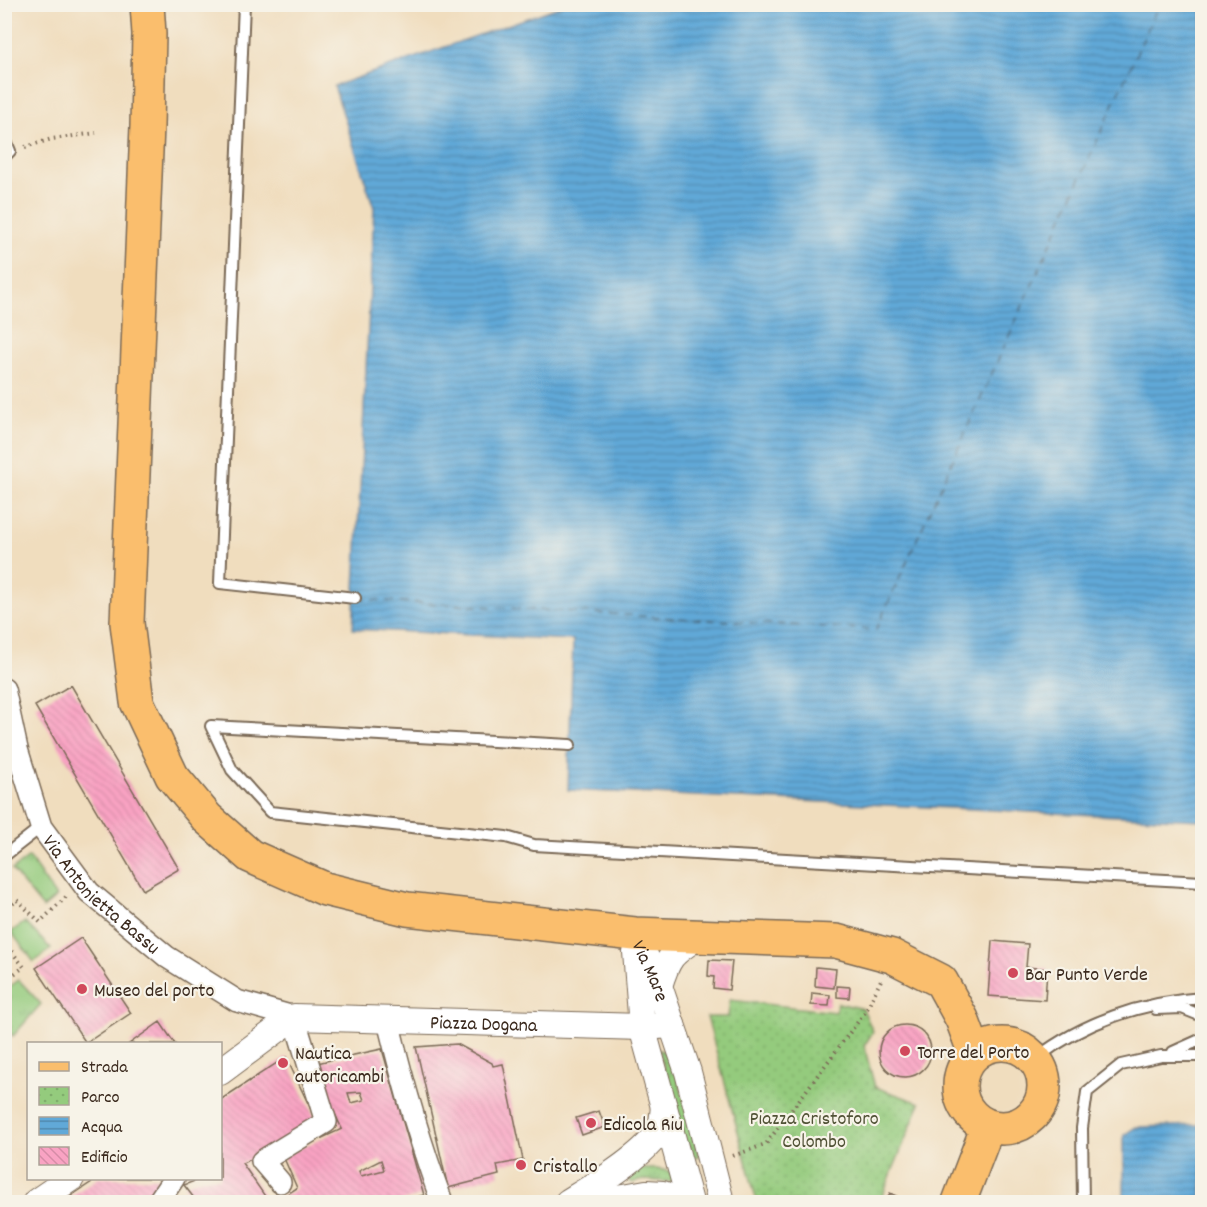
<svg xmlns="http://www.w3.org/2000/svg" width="1207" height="1207" font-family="Dekko,sans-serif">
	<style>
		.grass { fill: url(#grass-tufts); stroke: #687a4e; stroke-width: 1.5 }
		.park { fill: url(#park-dots); stroke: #687a4e; stroke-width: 1.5 }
		.water { fill: url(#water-rules); stroke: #4e6a7b; stroke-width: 1.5 }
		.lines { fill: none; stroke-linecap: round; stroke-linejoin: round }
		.ferry { stroke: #48565f; stroke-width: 1.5; stroke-dasharray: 8 6; stroke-linecap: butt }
		.building { fill: url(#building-back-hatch); fill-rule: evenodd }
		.service-casing { stroke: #7a6956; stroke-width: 14 }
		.minor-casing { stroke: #7a6956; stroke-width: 24 }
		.tertiary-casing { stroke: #7a6956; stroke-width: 28 }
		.primary-casing { stroke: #7a6956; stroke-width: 36 }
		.path { stroke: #7a6956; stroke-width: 4; stroke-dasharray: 1.5 4.5; stroke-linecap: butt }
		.service { stroke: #fff; stroke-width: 10 }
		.minor { stroke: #fff; stroke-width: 21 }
		.tertiary { stroke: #fff; stroke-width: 26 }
		.primary { stroke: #fabe6d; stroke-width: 33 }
		.poi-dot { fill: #d1495b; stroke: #f7f3e8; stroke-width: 2 }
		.labels { text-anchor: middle; stroke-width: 4.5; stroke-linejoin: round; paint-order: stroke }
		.street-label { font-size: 20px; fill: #3b2a1e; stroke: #f7f3e8 }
		.poi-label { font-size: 20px; fill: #3b2a1e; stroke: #f7f3e8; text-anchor: start }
		.park-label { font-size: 20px; fill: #515236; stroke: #f7f3e8 }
	</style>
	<defs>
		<pattern id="grass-tufts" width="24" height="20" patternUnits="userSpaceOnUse" patternTransform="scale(1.5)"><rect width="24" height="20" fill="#94cb7d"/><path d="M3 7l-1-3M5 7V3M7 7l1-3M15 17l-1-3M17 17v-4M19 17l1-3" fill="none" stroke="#80ae6c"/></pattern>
		<pattern id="park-dots" width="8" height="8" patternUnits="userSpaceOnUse" patternTransform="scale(1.5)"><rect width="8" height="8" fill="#94cb7d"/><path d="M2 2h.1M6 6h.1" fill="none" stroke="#80ae6c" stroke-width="1.8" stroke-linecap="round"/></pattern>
		<pattern id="water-rules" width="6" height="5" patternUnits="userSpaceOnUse" patternTransform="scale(1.5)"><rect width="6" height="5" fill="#61a9d8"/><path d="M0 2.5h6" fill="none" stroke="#518aaf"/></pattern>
		<pattern id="building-back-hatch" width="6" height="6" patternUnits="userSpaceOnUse" patternTransform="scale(1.5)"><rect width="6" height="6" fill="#f9a3c3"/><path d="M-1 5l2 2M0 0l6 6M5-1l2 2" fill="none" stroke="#d68ca7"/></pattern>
	</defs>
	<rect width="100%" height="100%" fill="#f7f3e8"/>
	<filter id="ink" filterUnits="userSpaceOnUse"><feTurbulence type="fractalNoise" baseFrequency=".0167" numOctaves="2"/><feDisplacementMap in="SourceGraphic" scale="12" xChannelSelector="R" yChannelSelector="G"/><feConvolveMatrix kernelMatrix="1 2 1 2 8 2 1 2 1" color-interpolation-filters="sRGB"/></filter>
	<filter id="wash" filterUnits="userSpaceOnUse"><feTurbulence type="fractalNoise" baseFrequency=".008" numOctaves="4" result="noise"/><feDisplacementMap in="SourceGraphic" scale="24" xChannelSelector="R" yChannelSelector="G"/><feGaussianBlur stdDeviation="1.35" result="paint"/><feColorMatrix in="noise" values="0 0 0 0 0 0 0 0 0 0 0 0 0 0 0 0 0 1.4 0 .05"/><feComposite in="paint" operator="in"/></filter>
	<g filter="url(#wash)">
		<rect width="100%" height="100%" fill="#f0ddbe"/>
		<path class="grass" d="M29,857L56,897L43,908L12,870Z
			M25,922L51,949L34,962L11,932Z
			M19,980L41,1004L13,1036L5,1027V990Z
			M659,1050L663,1051L676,1070L699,1156L691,1158L687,1154Z
			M641,1169H656L669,1171L677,1182L644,1180L631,1183L626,1175Z"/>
		<path class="park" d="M730,1000L835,1012L838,1003L863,1009L873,1032L864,1046L875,1087L920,1103L880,1202H757L707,1017H728Z"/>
		<path class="water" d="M564,5H1202V820L568,790L573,640L353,629L374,208L334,86Z
			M1202,1125V1202H1124V1135L1136,1127Z"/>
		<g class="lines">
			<path class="ferry" d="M358,599L876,630L1159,4"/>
		</g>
		<g id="blocks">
			<path class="building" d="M71,685L179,869L143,890L35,706Z
				M81,938L131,1013L86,1043L36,968Z
				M992,941L1028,944L1026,967L1047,969L1045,1000L988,996Z
				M709,960L732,961L729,990L713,988L714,977L708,976Z
				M816,967L836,969L834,988L815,986Z
				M837,986L850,987L849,998L837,997Z
				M812,993L830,995L829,1006L811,1005Z
				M160,1022L175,1044H129Z
				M879 1051a26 26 0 1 1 52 0a26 26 0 1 1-52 0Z
				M457,1044L492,1063L493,1066L503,1064L523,1160L497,1165L499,1175L448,1188L416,1047Z
				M382,1049L424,1195L399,1202H275L297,1188L283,1156L342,1129L312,1064ZM361,1092L364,1100L351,1103L348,1093ZM381,1160L384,1170L361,1176L359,1171Z
				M286,1057L315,1118L276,1149L242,1163L269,1202H197L184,1185L202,1178H220V1100Z
				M599,1111L605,1127L582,1135L576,1118Z
				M98,1178H162L146,1202H62Z
				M890,1193L908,1202H885Z"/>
		</g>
	</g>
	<g filter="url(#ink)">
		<use href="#blocks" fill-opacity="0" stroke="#7a6956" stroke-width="1.5"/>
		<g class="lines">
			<defs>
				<path id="service" d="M244,4L220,583L355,598
					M4,137L10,151L4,157
					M570,745L211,726L232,770L270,812L506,837L534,845L1202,882
					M4,856L41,827
					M1156,1009L1182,1008L1202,1016
					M1173,1052L1202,1039
					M1035,1059C1083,1022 1142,1002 1202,998
					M1083,1202L1082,1128L1087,1092L1121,1065L1161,1056H1202"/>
				<g id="minor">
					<path id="s1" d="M4,689L17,749L41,827L89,892L167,957L237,1001L294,1017L326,1122L262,1161L280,1182"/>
					<path d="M388,1021C403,1083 420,1143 442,1202"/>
					<path d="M158,1202L174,1178"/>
				</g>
				<g id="tertiary">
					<path id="s2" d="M635,934L659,986L688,1072L721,1202"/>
					<path d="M636,952L642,1027L690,1202"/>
					<path d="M659,986C668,957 671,954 697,937"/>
					<path id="s3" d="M220,1072L294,1017L642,1027L672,1025"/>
					<path d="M36,1202L71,1178"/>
					<path d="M568,1202C592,1187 652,1152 661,1126C663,1120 663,1113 664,1107"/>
					<path d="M596,1202L646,1193L663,1194L680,1202"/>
				</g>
				<path id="primary" d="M147,4L149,34L147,126L127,623L137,702L172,776L207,818L250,856L325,889L407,909L635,934L836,941L892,956L941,981L962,1019L975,1054
					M960 1086a42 42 0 1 1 84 0a42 42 0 1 1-84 0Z
					M959,1202L988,1126"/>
			</defs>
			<use href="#service" class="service-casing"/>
			<use href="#minor" class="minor-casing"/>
			<use href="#tertiary" class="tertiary-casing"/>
			<use href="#primary" class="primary-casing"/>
			<path class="path" d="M25,147L52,139L96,133
				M4,912L17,900L40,922L66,897
				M4,942L24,967L4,981
				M733,1156L766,1144L866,1011L881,980"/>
			<use href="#service" class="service"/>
			<use href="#minor" class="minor"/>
			<use href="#tertiary" class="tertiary"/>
			<use href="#primary" class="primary"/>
		</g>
	</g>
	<g class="poi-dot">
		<circle cx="1013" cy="973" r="6"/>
		<circle cx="82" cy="989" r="6"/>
		<circle cx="905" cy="1051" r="6"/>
		<circle cx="283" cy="1063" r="6"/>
		<circle cx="591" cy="1123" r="6"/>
		<circle cx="521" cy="1165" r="6"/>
	</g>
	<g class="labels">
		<g class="street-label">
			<text dy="7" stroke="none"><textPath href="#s1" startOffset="234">Via Antonietta Bassu</textPath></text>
			<text dy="7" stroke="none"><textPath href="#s2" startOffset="40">Via Mare</textPath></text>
			<text dy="7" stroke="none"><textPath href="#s3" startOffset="282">Piazza Dogana</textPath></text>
		</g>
		<g class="poi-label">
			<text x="1025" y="980">Bar Punto Verde</text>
			<text x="94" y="996">Museo del porto</text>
			<text x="917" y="1058">Torre del Porto</text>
			<text x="295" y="1059">Nautica<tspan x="295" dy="23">autoricambi</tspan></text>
			<text x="603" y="1130">Edicola Riu</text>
			<text x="533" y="1172">Cristallo</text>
		</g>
		<g class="park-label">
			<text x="814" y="1124">Piazza Cristoforo<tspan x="814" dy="23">Colombo</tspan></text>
		</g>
	</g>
	<rect width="1207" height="1207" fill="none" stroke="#f7f3e8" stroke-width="24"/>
	<rect x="27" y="1042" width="195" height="138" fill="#f7f3e8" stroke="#aca397" stroke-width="1.5"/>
	<rect x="39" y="1062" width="30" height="9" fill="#fabe6d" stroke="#aca397" stroke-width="1.5"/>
	<text x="81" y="1072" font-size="18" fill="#3b2a1e">Strada</text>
	<rect x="39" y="1087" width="30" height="18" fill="url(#park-dots)" stroke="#aca397" stroke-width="1.5"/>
	<text x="81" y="1102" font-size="18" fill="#3b2a1e">Parco</text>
	<rect x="39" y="1117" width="30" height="18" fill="url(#water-rules)" stroke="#aca397" stroke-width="1.5"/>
	<text x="81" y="1132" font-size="18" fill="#3b2a1e">Acqua</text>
	<rect x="39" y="1147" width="30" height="18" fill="url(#building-back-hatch)" stroke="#aca397" stroke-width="1.5"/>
	<text x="81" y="1162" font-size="18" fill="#3b2a1e">Edificio</text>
</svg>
